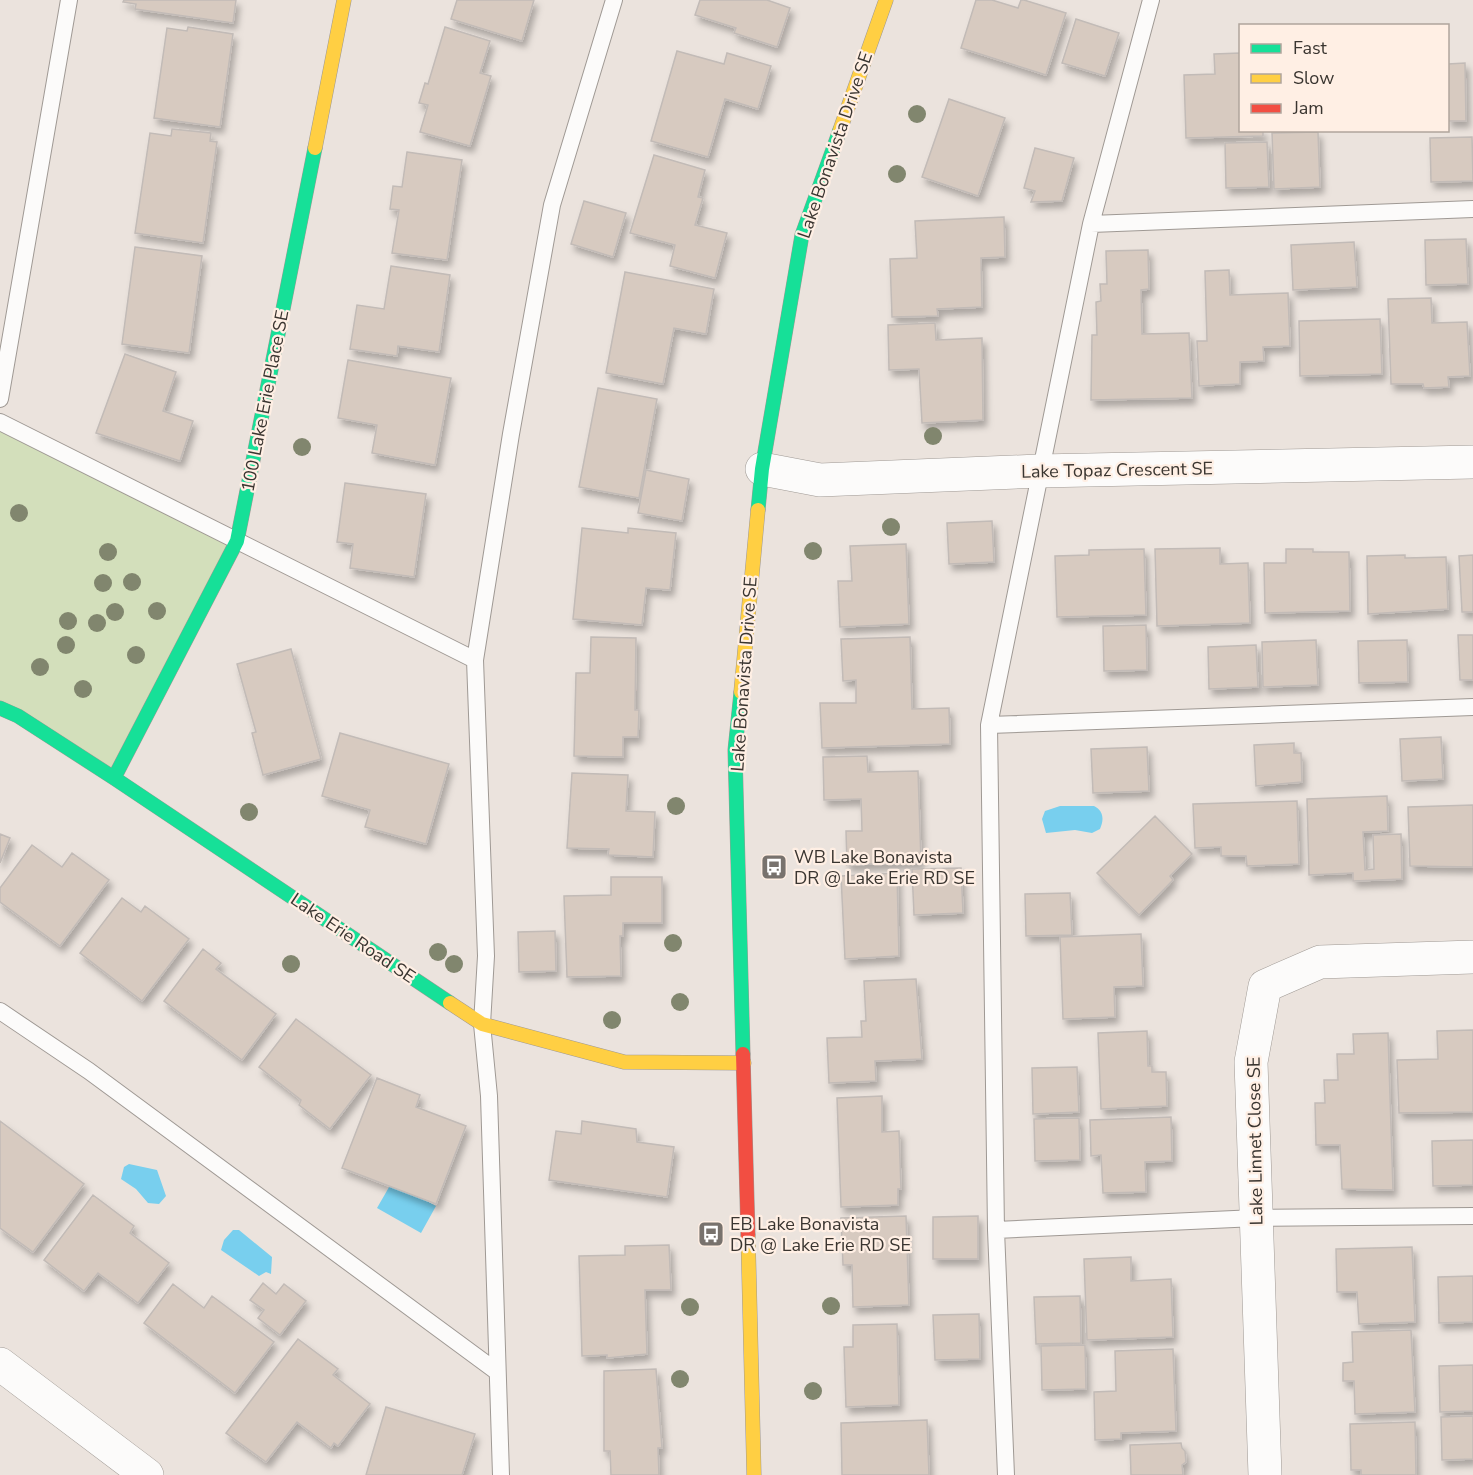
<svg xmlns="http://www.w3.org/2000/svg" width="1473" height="1475" font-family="'Nunito Sans',sans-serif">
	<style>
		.green { fill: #d3dfbb }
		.water { fill: #78cfee }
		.building { fill: #d7cac0; stroke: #c2bbb7; stroke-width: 1.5; filter: url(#shadow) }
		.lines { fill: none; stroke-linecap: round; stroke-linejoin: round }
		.lane-casing { stroke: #9f9994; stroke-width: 18 }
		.street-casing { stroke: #9f9994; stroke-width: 34 }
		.fast-casing { stroke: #9f9994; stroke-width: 15 }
		.slow-casing { stroke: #9f9994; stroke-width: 15 }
		.jam-casing { stroke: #9f9994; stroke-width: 15 }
		.lane { stroke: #fcfbfa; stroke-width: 16 }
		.street { stroke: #fcfbfa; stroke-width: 33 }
		.fast { stroke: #16e098; stroke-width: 14 }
		.slow { stroke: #ffcf43; stroke-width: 14 }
		.jam { stroke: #f24e42; stroke-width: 14 }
		.tree { fill: #81866e }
		.labels { text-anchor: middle; stroke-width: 4.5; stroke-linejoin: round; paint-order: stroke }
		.street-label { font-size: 18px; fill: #3a3530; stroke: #ffefe4 }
		.poi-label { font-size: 18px; fill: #3a3530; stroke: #ffefe4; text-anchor: start }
	</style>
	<defs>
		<filter id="shadow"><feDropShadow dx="3.5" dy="6" stdDeviation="3" flood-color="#0004"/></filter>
	</defs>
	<rect width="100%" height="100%" fill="#ebe3dd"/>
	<path class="green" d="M0,422L237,541L114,778L0,708Z"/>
	<path class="water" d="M1060,806H1094C1104,811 1104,820 1100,829L1092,833L1075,830L1046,833L1042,819L1045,811Z
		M129,1164L157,1170L166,1196L159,1204L148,1203L136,1189L121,1179L124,1167Z
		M392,1182L436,1206L421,1233L377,1208Z
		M233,1230H239L272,1257L271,1274L266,1272L259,1276L221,1250L224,1240Z"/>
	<path class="building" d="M124,0H236L233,23L135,9L136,4L123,2Z
		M457,0H534L522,41L451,19Z
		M700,0H767L790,8L777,47L734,33L736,28L695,15Z
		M976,0H992L1018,8L1021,0H1024L1066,13L1046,75L961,48Z
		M1076,19L1119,33L1105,76L1062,63Z
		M188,27L233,34L220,127L154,118L167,28L187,31Z
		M445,27L490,41L480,73L491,76L470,146L420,132L428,105L419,103L425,83L428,84Z
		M677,51L724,64L727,53L771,66L758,109L725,99L708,157L651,141Z
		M1240,53V130H1263V136L1186,138L1184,75L1215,74L1214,54Z
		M1465,63L1466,121H1448V64Z
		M949,99L1005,118L978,196L922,177Z
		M172,129L211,133L210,141L217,142L203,243L135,233L150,133L171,136Z
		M1318,132L1320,187L1274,189L1272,133Z
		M1472,137L1473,181L1431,182L1430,138Z
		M1267,142L1269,187L1226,188L1225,143Z
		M1035,148L1074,158L1062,201L1031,202L1035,191L1024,188Z
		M407,152L462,160L447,260L392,253L399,210L390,209L393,186L402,187Z
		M654,155L705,170L698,197L703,198L695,225L727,233L715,278L670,266L675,245L630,233Z
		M584,201L626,213L613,257L571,244Z
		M1004,217L1005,257L981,258L982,307L937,309L938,316L892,317L890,259L917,258L915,221Z
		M1466,239L1468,284L1426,285L1425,240Z
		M1354,242L1357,287L1293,290L1291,245Z
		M135,247L202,256L189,353L122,344Z
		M1148,250L1149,289L1141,290L1142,334L1189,333L1192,398L1091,400L1092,335H1097L1096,302L1101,301L1100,284H1107L1106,251Z
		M391,266L450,275L439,352L398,346L397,356L350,349L357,305L384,309Z
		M1229,270L1230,295L1288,293L1290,346L1263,347L1264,361L1240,362V384L1199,386L1197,341H1207L1205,271Z
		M625,272L714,289L706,334L674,328L663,384L606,373Z
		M1431,298L1432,323L1467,322L1470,376L1448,377L1449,387L1424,388L1423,384H1391L1388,299Z
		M1380,319L1382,374L1300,376L1299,321Z
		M935,323L936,340L982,338L983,420L922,423L919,369L889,370L888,325Z
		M125,354L176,372L163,411L193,421L180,461L96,433Z
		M348,360L451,378L435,465L372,453L377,425L338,418Z
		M598,388L657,399L639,498L579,487Z
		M646,470L689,479L682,521L638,513Z
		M345,483L426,494L414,577L350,568L353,544L337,542Z
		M992,521L994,562L949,564L947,523Z
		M582,528L628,533V528L676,533L670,590L646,588L642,625L573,619Z
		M906,544L909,624L840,627L838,581H852L850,546Z
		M1220,548V564L1248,563L1250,623L1157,626L1155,549Z
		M1144,549L1146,615L1057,617L1055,556L1089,555V550Z
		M1286,549H1313V552H1349L1350,611L1265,613L1264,563H1286Z
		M1405,555V558L1446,557L1448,609L1368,614L1367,556Z
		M1473,555V612H1462L1459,556Z
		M1146,625L1147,670L1104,671L1103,626Z
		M1458,635H1473V680H1460Z
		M591,637L636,638L635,710H639L638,737H623V757L574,756L576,673H590Z
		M910,637L912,709L949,708L950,744L822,748L820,703H856V680L843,681L841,639Z
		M1316,640L1318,685L1263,687L1262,642Z
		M1407,640L1408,682L1359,683L1358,641Z
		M1256,645L1258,687L1209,689L1208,647Z
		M291,649L321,759L263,775L252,733L256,732L237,664Z
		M340,733L449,764L426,844L365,827L370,810L322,796Z
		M1441,737L1443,779L1402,781L1400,739Z
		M1294,743V753H1301L1302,782L1256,786L1254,745Z
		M1147,747L1149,791L1093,793L1091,749Z
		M867,756L868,772L918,771L921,862L847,865L846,831H862L861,799L824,800L823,757Z
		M572,773L628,775L626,811L655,812L653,857L608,855L609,849L567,848Z
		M1387,796L1388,831L1363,832L1365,870L1374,869L1373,835L1401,834L1402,879L1353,881V873L1309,875L1307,799Z
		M1297,801L1299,864L1247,866L1246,856H1221V847L1195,848L1193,804Z
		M1473,805V867L1410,866L1408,807Z
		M1155,816L1192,854L1170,876L1173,880L1139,915L1097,873Z
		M0,834L10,838L0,863Z
		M32,845L62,867L72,853L109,880L60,946L0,902V888Z
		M961,868L963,913L914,915L912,869Z
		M897,873L899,956L845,959L841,876Z
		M611,877H662V923H623V936H620L621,976L567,977L564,896L611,895Z
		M1070,893L1072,935L1026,936L1025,894Z
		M122,898L141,912L145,906L189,939L142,1001L80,953Z
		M555,931L556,971L519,972L518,932Z
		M1141,934L1143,986L1114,987L1115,1017L1063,1019L1060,937Z
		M203,949L221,963L216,969L276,1014L242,1060L164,1001Z
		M916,979L922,1059L875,1061L876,1081L829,1083L827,1038L862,1037L861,1021H866L864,981Z
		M296,1019L371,1075L330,1129L299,1105L301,1100L259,1067Z
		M1473,1030V1112L1399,1113L1397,1060L1438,1059L1437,1031Z
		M1147,1031L1148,1066H1152V1072H1166L1167,1106L1101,1109L1098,1033Z
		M1388,1033L1393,1190L1342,1189L1340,1145H1316L1315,1103H1325L1324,1080H1338L1337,1054H1354L1353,1034Z
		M1077,1067L1079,1112L1033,1114L1032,1068Z
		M377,1078L420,1095L416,1107L466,1126L436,1204L342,1168Z
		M882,1096V1132L899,1131L901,1189H898V1205L841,1207L837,1098Z
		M1171,1117L1172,1161L1145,1162L1146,1192L1103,1193L1101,1155L1091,1156L1090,1120Z
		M1079,1118L1080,1160L1035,1161L1034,1119Z
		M0,1121L84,1184L33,1252L0,1228Z
		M582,1121L636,1129L637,1142L674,1147L667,1197L549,1180L556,1131L581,1134Z
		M1473,1140V1185L1433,1186L1432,1141Z
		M93,1195L134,1226L130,1233L169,1263L138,1303L98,1273L84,1291L44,1260Z
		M906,1216L909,1305L853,1307L852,1265H843L841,1218Z
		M978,1216V1259H933V1217Z
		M669,1245L671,1290H645L647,1354L607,1358V1355L582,1356L579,1256L625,1255V1246Z
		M1412,1247L1415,1322L1359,1324L1357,1292H1337L1336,1249Z
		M1131,1257V1281L1171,1279L1173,1337L1087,1340L1084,1259Z
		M1473,1276V1322L1439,1323L1438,1277Z
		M263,1283L276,1294L284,1284L306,1301L280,1335L258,1318L264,1310L250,1300Z
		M173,1284L204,1308L212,1296L274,1342L235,1393L144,1323Z
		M1080,1296L1081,1343L1036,1344L1034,1297Z
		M979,1314L980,1359L935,1360L933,1315Z
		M897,1324L899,1405L846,1407L844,1347H853V1325Z
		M1411,1330L1415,1412L1355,1414L1354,1381H1343V1363L1353,1362L1352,1332Z
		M298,1339L338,1369L333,1375L370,1404L338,1446L334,1443L331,1448L297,1422L266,1462L226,1433Z
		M1085,1345L1086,1389L1042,1390L1041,1346Z
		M1173,1349L1176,1431L1121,1433V1439L1095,1440L1094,1392L1116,1391L1115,1351Z
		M1473,1365V1411L1440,1412L1439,1366Z
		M656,1369L662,1448H658L659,1475H611L610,1451H604V1371Z
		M386,1407L475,1434L462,1475H366Z
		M1473,1416V1459L1442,1460L1441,1417Z
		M927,1420L929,1475H842L841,1423Z
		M1415,1422L1416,1475H1361V1470H1351L1350,1424Z
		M1181,1443L1182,1448L1185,1451L1186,1462L1182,1465L1183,1475H1131L1130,1445Z"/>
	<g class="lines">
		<defs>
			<path id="lane" d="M1091,224L1473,209
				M0,399L69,0
				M0,422L475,660
				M989,725L1473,707
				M0,1011L89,1071L496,1371
				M996,1230L1256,1218L1473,1216
				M501,1475L489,1096L482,1024L486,956L475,660L511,434L552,205L614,0
				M1006,1475L996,1230L989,725L1091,224L1151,0"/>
			<path id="street" d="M762,469L820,480L1039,471L1473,462
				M0,1364L147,1475
				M1265,1475L1251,1062L1265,986L1320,962L1473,957"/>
			<path id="fast" d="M758,510L762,469L802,235L840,130
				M741,692L735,750L743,1054
				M0,708L18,716L114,778L450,1003
				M114,778L237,541L315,148"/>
			<path id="slow" d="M840,130L886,0
				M315,148L344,0
				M741,692L758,510
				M450,1003L482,1024L624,1062L744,1063
				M748,1235L754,1475"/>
			<path id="jam" d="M743,1054L748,1235"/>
		</defs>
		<use href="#lane" class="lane-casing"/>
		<use href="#street" class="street-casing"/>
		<use href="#fast" class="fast-casing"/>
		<use href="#slow" class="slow-casing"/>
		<use href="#jam" class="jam-casing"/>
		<use href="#lane" class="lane"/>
		<use href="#street" class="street"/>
		<use href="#fast" class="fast"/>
		<use href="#slow" class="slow"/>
		<use href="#jam" class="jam"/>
	</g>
	<g class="tree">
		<circle cx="917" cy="114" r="9"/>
		<circle cx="897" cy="174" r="9"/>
		<circle cx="933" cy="436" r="9"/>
		<circle cx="302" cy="447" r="9"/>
		<circle cx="19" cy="513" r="9"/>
		<circle cx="891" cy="527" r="9"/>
		<circle cx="813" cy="551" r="9"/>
		<circle cx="108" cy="552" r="9"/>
		<circle cx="132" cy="582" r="9"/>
		<circle cx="103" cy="583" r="9"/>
		<circle cx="157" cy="611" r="9"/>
		<circle cx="115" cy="612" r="9"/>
		<circle cx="68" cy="621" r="9"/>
		<circle cx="97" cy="623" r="9"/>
		<circle cx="66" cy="645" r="9"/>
		<circle cx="136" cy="655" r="9"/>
		<circle cx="40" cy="667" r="9"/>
		<circle cx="83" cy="689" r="9"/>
		<circle cx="676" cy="806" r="9"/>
		<circle cx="249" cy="812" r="9"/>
		<circle cx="673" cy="943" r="9"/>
		<circle cx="438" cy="952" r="9"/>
		<circle cx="291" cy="964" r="9"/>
		<circle cx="454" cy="964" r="9"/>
		<circle cx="680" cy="1002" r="9"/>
		<circle cx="612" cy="1020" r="9"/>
		<circle cx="831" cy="1306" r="9"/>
		<circle cx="690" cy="1307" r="9"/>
		<circle cx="680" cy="1379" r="9"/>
		<circle cx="813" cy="1391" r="9"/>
	</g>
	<defs>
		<symbol id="bus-square" viewBox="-11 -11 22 22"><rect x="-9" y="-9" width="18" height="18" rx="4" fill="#78726d" stroke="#ffefe4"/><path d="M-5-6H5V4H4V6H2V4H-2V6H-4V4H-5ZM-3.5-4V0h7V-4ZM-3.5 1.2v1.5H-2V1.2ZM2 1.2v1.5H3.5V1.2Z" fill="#fff"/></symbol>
	</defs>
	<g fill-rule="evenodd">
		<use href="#bus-square" x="759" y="852" width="30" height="30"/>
		<use href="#bus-square" x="696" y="1219" width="30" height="30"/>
	</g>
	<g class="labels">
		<g class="street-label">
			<text transform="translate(835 145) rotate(-71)" y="6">Lake Bonavista Drive SE</text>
			<text transform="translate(265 401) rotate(-79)" y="6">100 Lake Erie Place SE</text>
			<text transform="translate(1117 470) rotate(-1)" y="6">Lake Topaz Crescent SE</text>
			<text transform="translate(744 674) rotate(-86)" y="6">Lake Bonavista Drive SE</text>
			<text transform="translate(353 938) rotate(34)" y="6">Lake Erie Road SE</text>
			<text transform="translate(1255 1141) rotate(-91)" y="6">Lake Linnet Close SE</text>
		</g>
		<g class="poi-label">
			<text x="794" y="863">WB Lake Bonavista<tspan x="794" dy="21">DR @ Lake Erie RD SE</tspan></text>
			<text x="730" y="1230">EB Lake Bonavista<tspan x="730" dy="21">DR @ Lake Erie RD SE</tspan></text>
		</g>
	</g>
	<rect x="1239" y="24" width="210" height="108" fill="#ffefe4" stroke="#b0a59c" stroke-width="1.5"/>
	<rect x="1251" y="44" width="30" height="9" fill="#16e098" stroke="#b0a59c" stroke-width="1.5"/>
	<text x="1293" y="54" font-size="18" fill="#3a3530">Fast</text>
	<rect x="1251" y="74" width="30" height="9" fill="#ffcf43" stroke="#b0a59c" stroke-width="1.5"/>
	<text x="1293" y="84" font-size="18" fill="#3a3530">Slow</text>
	<rect x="1251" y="104" width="30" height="9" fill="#f24e42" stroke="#b0a59c" stroke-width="1.5"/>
	<text x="1293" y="114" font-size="18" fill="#3a3530">Jam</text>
</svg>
